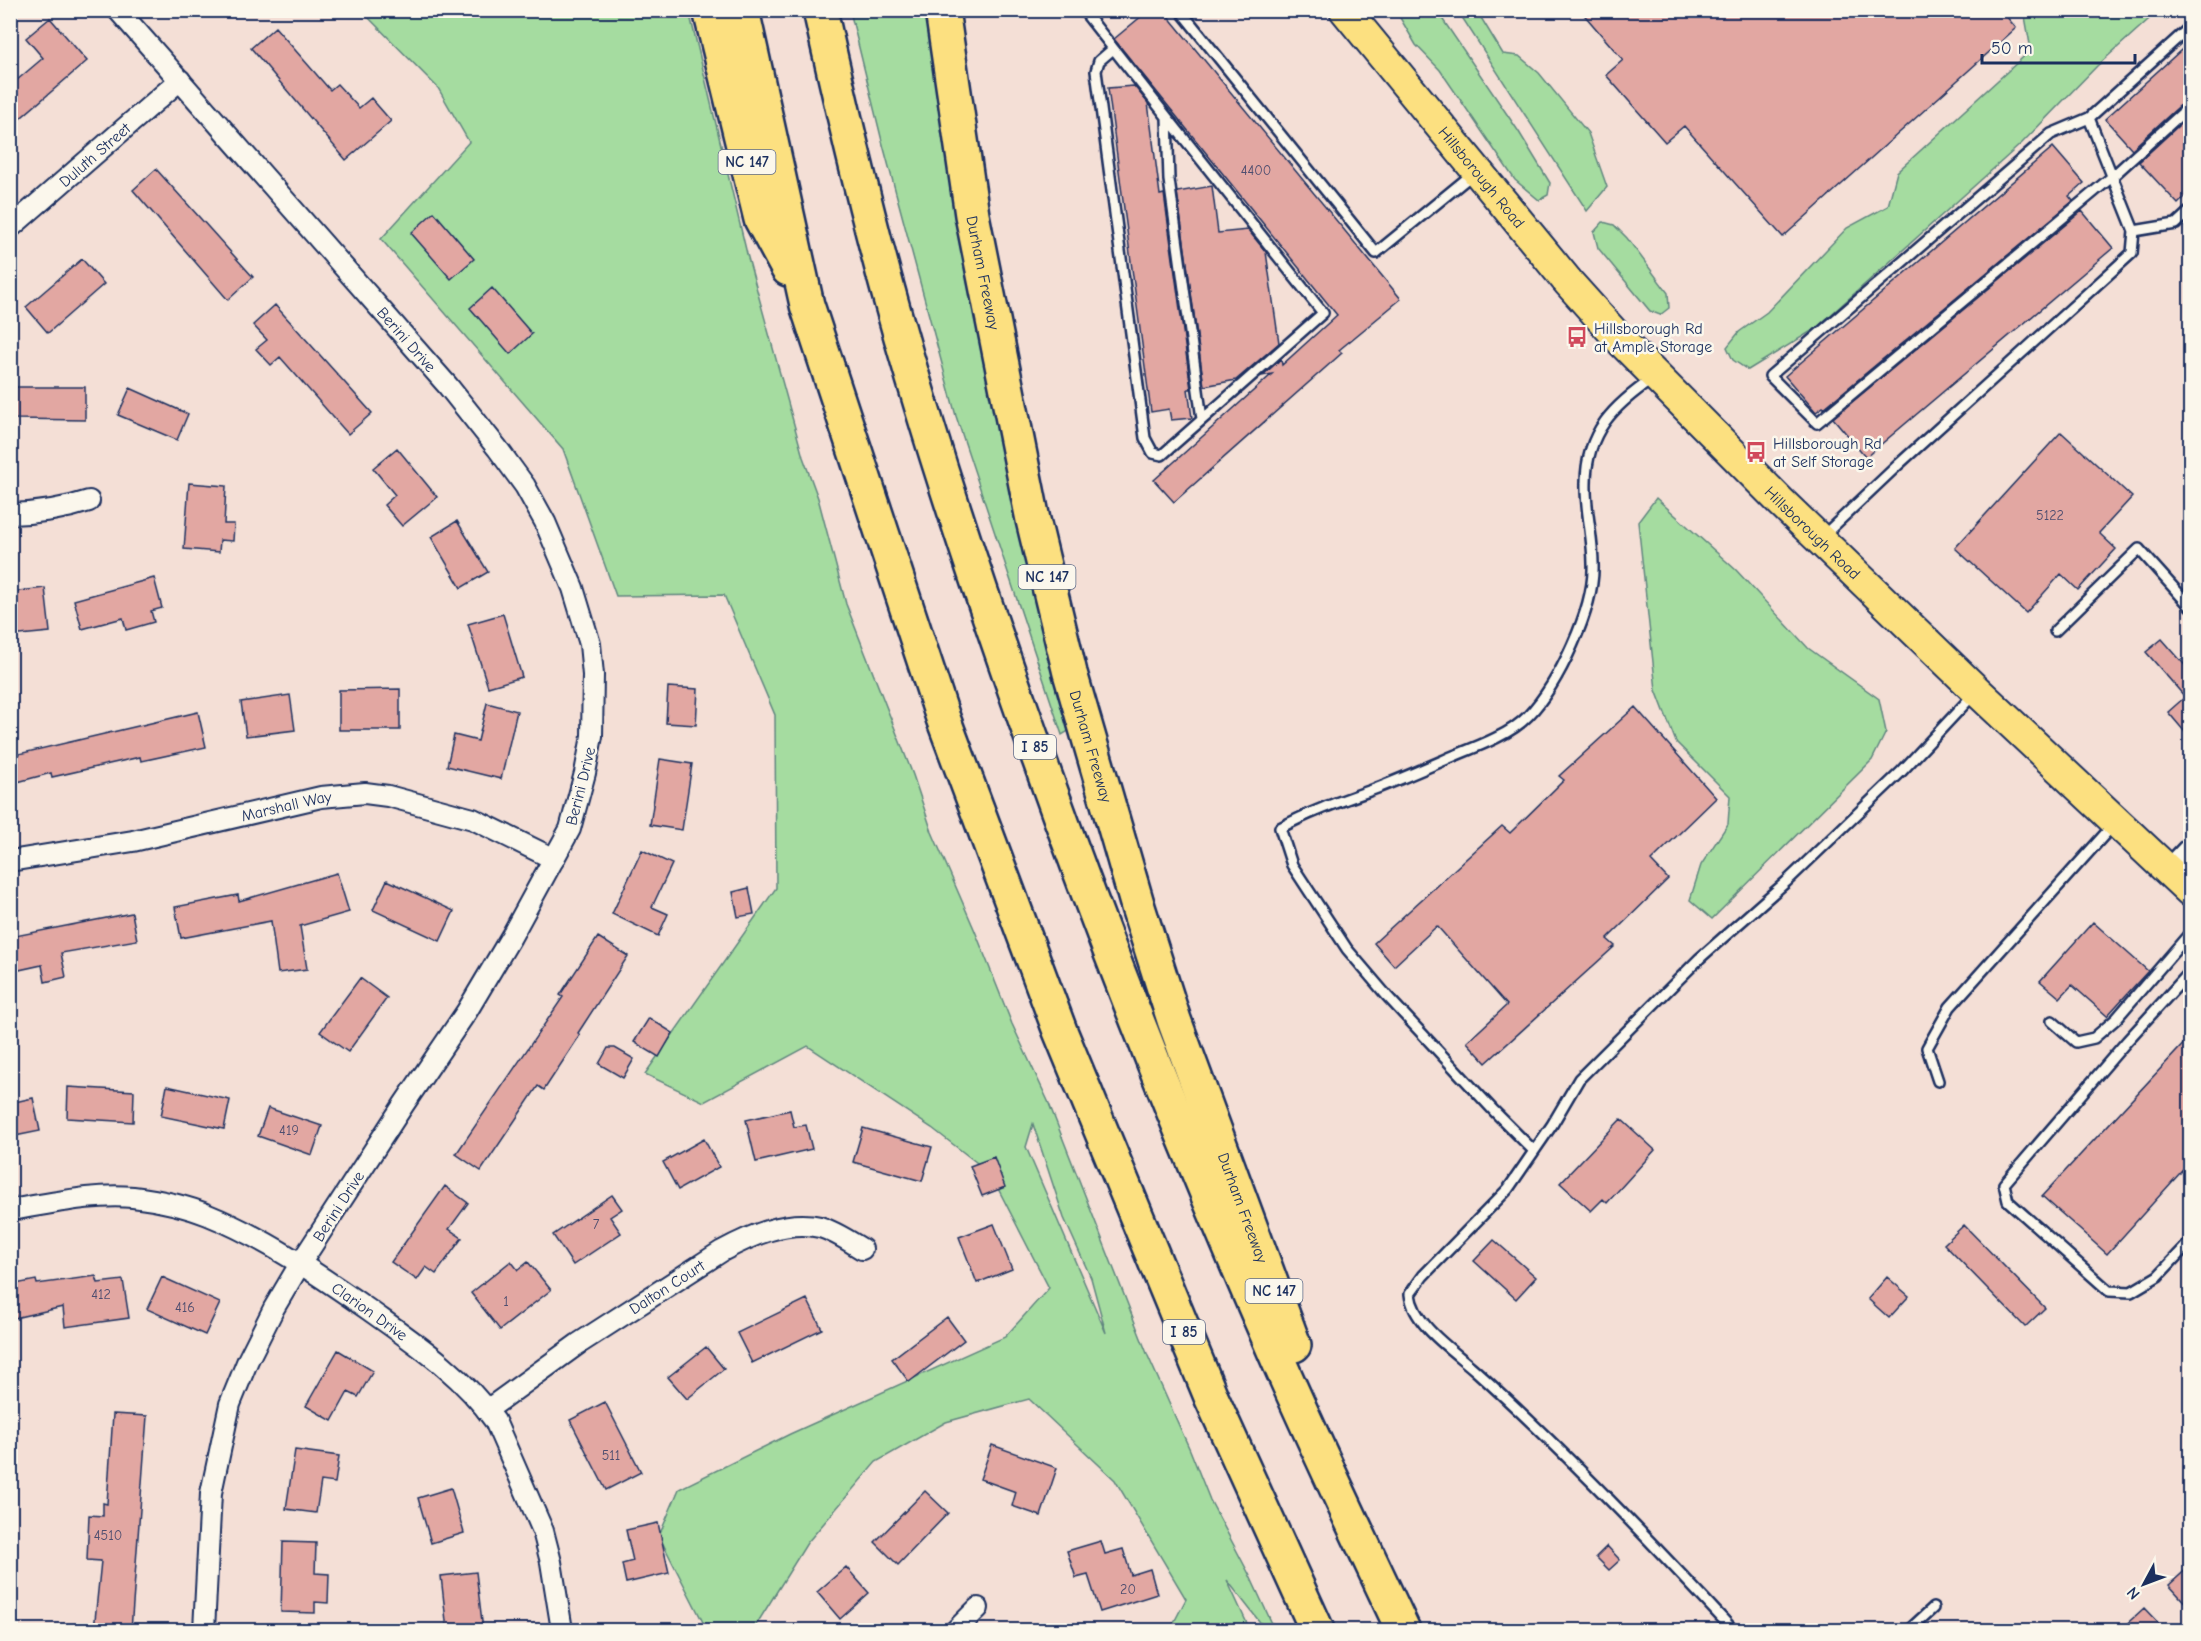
<svg xmlns="http://www.w3.org/2000/svg" width="2201" height="1641" font-family="'Comic Neue',sans-serif">
	<style>
		.green { fill: #a5dca0; stroke: #60867f; stroke-width: 1.5; fill-rule: evenodd }
		.building { fill: #e2a7a2; stroke: #1b2f5e; stroke-width: 1.5 }
		.lines { fill: none; stroke-linecap: round; stroke-linejoin: round }
		.lane-casing { stroke: #1b2f5e; stroke-width: 14 }
		.street-casing { stroke: #1b2f5e; stroke-width: 24 }
		.secondary-casing { stroke: #1b2f5e; stroke-width: 32 }
		.primary-casing { stroke: #1b2f5e; stroke-width: 34 }
		.highway-casing { stroke: #1b2f5e; stroke-width: 38 }
		.lane { stroke: #fbf7ec; stroke-width: 9 }
		.street { stroke: #fbf7ec; stroke-width: 20 }
		.secondary { stroke: #fbf7ec; stroke-width: 27 }
		.primary { stroke: #fce080; stroke-width: 30 }
		.highway { stroke: #fce080; stroke-width: 33 }
		.labels { text-anchor: middle; stroke-width: 5; stroke-linejoin: round; paint-order: stroke }
		.number-label { font-size: 14px; fill: #4d4d6f }
		.shield { fill: #fbf7ec; stroke: #5e6b89; stroke-width: 1.5 }
		.shield-label { font-size: 15px; font-weight: bold; fill: #1b2f5e }
		.street-label { font-size: 16px; fill: #1b2f5e; stroke: #fbf7ec }
		.poi-label { font-size: 16px; fill: #1b2f5e; stroke: #fbf7ec; text-anchor: start }
	</style>
	<rect width="100%" height="100%" fill="#f4dfd6"/>
	<filter id="ink" filterUnits="userSpaceOnUse"><feTurbulence type="fractalNoise" baseFrequency=".0167" numOctaves="2"/><feDisplacementMap in="SourceGraphic" scale="12" xChannelSelector="R" yChannelSelector="G"/><feConvolveMatrix kernelMatrix="1 2 1 2 8 2 1 2 1" color-interpolation-filters="sRGB"/></filter>
	<g filter="url(#ink)">
		<path class="green" d="M362,11H689L747,254L803,457L818,498L846,604L913,775L932,832L975,931L1012,1024L1048,1101L1148,1356L1190,1450L1210,1500L1250,1576L1275,1630H1266L1227,1580L1250,1630H1170L1186,1599L1115,1480L1029,1399L946,1422L876,1462L807,1543L753,1630H707L659,1536L679,1489L790,1434L1005,1337L1049,1288L990,1173L932,1128L808,1046L704,1102L645,1074L776,888L775,715L724,595L616,596L563,449L381,239L469,142L438,88ZM1033,1124L1064,1218L1091,1278L1106,1333L1026,1147Z
			M850,11H926L943,138L989,389L1009,482L1072,729L1062,735L956,416L882,141Z
			M1396,11H1437L1519,132L1550,183L1548,195L1539,200L1515,180L1440,70L1416,45Z
			M1458,11H1477L1503,54L1519,56L1539,73L1588,133L1607,187L1587,211Z
			M2024,11H2158L2097,66L2022,143L1815,329L1748,370L1733,360L1727,347L1739,332L1767,312L1847,228L1888,206L1897,172L2031,50Z
			M1603,222L1614,225L1627,238L1668,293L1669,308L1660,315L1650,311L1598,248L1594,232Z
			M1656,498L1736,570L1808,648L1879,699L1886,732L1872,760L1712,919L1690,900L1701,865L1728,824L1730,796L1676,742L1656,690L1638,522Z"/>
		<path class="building" d="M1149,10H1163L1401,299L1339,350L1342,353L1174,502L1154,480L1272,374L1262,376L1281,359L1282,365L1337,315L1114,39Z
			M1580,10H2001L2016,28L1783,237L1684,126L1665,142L1606,75L1623,60Z
			M50,18L87,61L10,127V86L43,58L26,38Z
			M275,27L330,90L337,84L359,108L371,98L391,121L346,160L251,48Z
			M2190,42V99L2185,101L2132,149L2105,119Z
			M1134,86L1148,103L1160,195L1164,194L1191,389H1188L1192,418L1171,420L1169,409L1151,412L1108,88Z
			M2190,115V192L2178,204L2139,162Z
			M2053,147L2084,183L2069,196L2073,201L1824,408L1823,407L1816,412L1785,376Z
			M156,169L253,277L228,300L133,190Z
			M1212,186L1218,233L1248,230L1266,252L1279,343L1236,380L1204,386L1177,192Z
			M2082,211L2113,248L1866,457L1833,418Z
			M434,212L474,259L451,279L411,233Z
			M82,259L104,284L48,333L26,307Z
			M492,288L532,334L510,354L470,308Z
			M275,305L372,413L348,434L280,357L271,365L256,349L267,340L253,325Z
			M15,387H85V420L15,419Z
			M130,388L188,414L177,440L118,415Z
			M2061,432L2132,497L2099,533L2116,549L2078,590L2061,574L2026,613L1955,548Z
			M397,448L437,497L402,526L384,505L395,495L373,468Z
			M189,483L226,486L224,524H234L233,541L220,540L219,552L184,549Z
			M457,521L488,572L461,588L431,537Z
			M154,578L162,608L151,611L154,622L126,630L123,618L82,629L74,600Z
			M45,588L50,632L10,636V592Z
			M503,614L522,677L488,687L468,624Z
			M2162,639L2190,671V738L2168,712L2185,697L2146,652Z
			M668,687L698,689L696,725L666,723Z
			M400,689V730H339V690Z
			M290,695L295,730L246,736L241,702Z
			M487,703L517,711L501,779L447,766L454,735L478,741Z
			M1635,707L1716,798L1651,861L1668,879L1607,939L1615,946L1486,1063L1467,1042L1507,1005L1437,926L1394,966L1374,943L1502,826L1510,833L1564,780L1559,776Z
			M198,712L206,747L141,761L140,757L52,777L51,773L10,784V756Z
			M660,759L692,764L682,830L650,825Z
			M642,850L672,864L652,907L668,914L658,936L612,914Z
			M337,873L349,912L300,926L307,969L278,973L271,921L181,938L175,907L238,895L239,901Z
			M387,880L454,911L440,941L373,910Z
			M749,888L754,914L738,917L733,892Z
			M132,913L137,940L61,953L66,977L45,982L42,965L10,972V937Z
			M2093,922L2148,971L2107,1016L2072,985L2060,998L2040,981Z
			M598,937L628,956L578,1033L580,1035L544,1090L538,1086L481,1171L456,1154L563,997L560,995Z
			M360,978L387,998L348,1052L320,1032Z
			M649,1018L673,1033L659,1057L634,1042Z
			M2190,1037V1162L2107,1254L2042,1196Z
			M608,1048H615L634,1059L623,1078L599,1064Z
			M167,1086L230,1100L224,1129L161,1116Z
			M68,1087L134,1091L133,1122L67,1118Z
			M33,1098L40,1131L10,1137V1103Z
			M268,1108L322,1126L312,1155L258,1136Z
			M790,1110L794,1127L806,1125L812,1149L756,1162L746,1120Z
			M1621,1119L1655,1150L1607,1203L1603,1199L1591,1211L1560,1183Z
			M863,1128L932,1147L922,1181L853,1162Z
			M704,1139L719,1167L678,1190L663,1162Z
			M994,1157L1005,1187L982,1196L970,1166Z
			M445,1186L468,1203L449,1229L462,1238L436,1274L426,1267L417,1280L391,1262Z
			M612,1195L622,1209L610,1217L621,1233L573,1265L553,1235Z
			M994,1224L1012,1269L977,1283L959,1237Z
			M1964,1225L2045,1308L2025,1327L1944,1244Z
			M1494,1240L1536,1277L1516,1299L1474,1261Z
			M511,1261L518,1270L528,1262L551,1290L500,1330L471,1293Z
			M96,1276L98,1283L123,1280L129,1318L65,1327L63,1307L10,1319V1285L36,1280L37,1284Z
			M162,1277L220,1303L205,1335L147,1309Z
			M1887,1277L1909,1296L1889,1318L1868,1299Z
			M807,1299L822,1329L752,1363L737,1333Z
			M947,1317L964,1340L909,1382L892,1359Z
			M706,1347L724,1369L687,1399L668,1377Z
			M338,1350L373,1371L358,1397L348,1392L332,1421L306,1406Z
			M605,1402L641,1472L606,1490L570,1420Z
			M113,1414L147,1416L131,1630H94L101,1561L87,1560L89,1515L103,1516V1503L107,1504Z
			M992,1445L1057,1468L1041,1516L1012,1506L1016,1492L980,1479Z
			M295,1450L339,1456L335,1483L321,1481L316,1513L286,1509Z
			M451,1488L464,1533L431,1543L418,1498Z
			M925,1491L948,1513L898,1565L875,1542Z
			M658,1523L669,1573L626,1583L622,1564L633,1561L626,1530Z
			M1101,1541L1105,1554L1123,1549L1131,1575L1150,1569L1157,1594L1100,1612L1088,1575L1076,1578L1067,1551Z
			M283,1542L316,1543L315,1573L329,1574L328,1603L315,1602V1613L281,1612Z
			M1607,1546L1620,1560L1609,1570L1596,1557Z
			M2190,1566V1608L2169,1585Z
			M846,1567L869,1593L840,1619L817,1592Z
			M476,1572L483,1630H447L441,1576Z
			M2144,1608L2165,1630H2120Z"/>
		<g class="lines">
			<defs>
				<path id="lane" d="M1083,10L1167,117L1169,180L1202,419
					M1180,10L1376,253L1475,172
					M2190,27L2089,118L2051,134L1770,376L1817,423L2113,176L2190,106
					M1113,49L1099,61L1096,71L1145,438L1153,453L1162,455L1323,313L1167,117
					M2134,231L2176,224L2190,211
					M1822,537L1899,464L2132,253L2134,231L2089,118
					M2055,631L2139,549L2190,606
					M2190,972L2127,1041L2004,1184L2008,1201L2109,1291L2131,1292L2158,1276L2190,1242
					M2052,1021L2076,1042L2094,1038L2116,1019L2190,933
					M1938,1081L1927,1048L1950,1007L2114,824
					M1534,1151L1494,1111L1387,996L1347,949L1292,865L1280,828C1309,812 1341,801 1372,790C1401,779 1428,767 1456,755C1479,746 1511,734 1528,716C1558,685 1595,608 1593,564C1593,537 1585,510 1586,483C1586,432 1614,405 1654,378
					M1733,1630C1651,1541 1567,1453 1476,1371C1454,1351 1413,1325 1410,1294L1423,1276L1508,1189L1552,1125L1579,1079L1700,958L1786,882L1902,771L1975,693
					M1909,1630L1933,1608"/>
				<g id="street">
					<path id="s1" d="M118,10L448,386L498,449L525,486L545,522L573,588L590,644L593,675L592,736L585,773L570,829L511,937L467,1011L404,1104L300,1264L274,1308L248,1360L230,1404L211,1493L204,1630"/>
					<path id="s2" d="M10,228L180,80"/>
					<path d="M10,514C39,513 62,510 89,501"/>
					<path id="s3" d="M10,861L133,841L321,797L365,793L388,796L473,819L554,859"/>
					<path id="s4" d="M10,1210C50,1204 93,1193 133,1197C157,1200 186,1206 208,1215C265,1238 319,1275 369,1310C415,1343 462,1374 495,1421L543,1531L551,1562L562,1630"/>
					<path id="s5" d="M487,1410L578,1344L722,1251C750,1236 787,1219 820,1227C834,1231 849,1241 862,1249"/>
					<path d="M956,1630L978,1608"/>
				</g>
				<path id="secondary" d="M2171,873L2190,853"/>
				<g id="primary">
					<path id="s6" d="M1345,10L1569,283L1622,342L1781,502L1977,691L2190,891"/>
				</g>
				<g id="highway">
					<path d="M710,10L761,219L788,269"/>
					<path d="M742,10L807,305L943,718L1060,1031L1212,1399L1317,1630"/>
					<path d="M820,10C842,109 865,208 892,305C929,439 973,571 1019,702C1094,917 1178,1130 1269,1339C1311,1437 1358,1534 1403,1630"/>
					<path id="s7" d="M942,10L972,215L1033,520L1070,673L1138,907L1174,1020L1294,1345"/>
				</g>
			</defs>
			<use href="#lane" class="lane-casing"/>
			<use href="#street" class="street-casing"/>
			<use href="#secondary" class="secondary-casing"/>
			<use href="#primary" class="primary-casing"/>
			<use href="#highway" class="highway-casing"/>
			<use href="#lane" class="lane"/>
			<use href="#street" class="street"/>
			<use href="#secondary" class="secondary"/>
			<use href="#primary" class="primary"/>
			<use href="#highway" class="highway"/>
		</g>
	</g>
	<defs>
		<symbol id="bus-bare" viewBox="-9 -9 18 18"><path d="M-5-6H5V4H4V6H2V4H-2V6H-4V4H-5ZM-3.5-4V0h7V-4ZM-3.5 1.2v1.5H-2V1.2ZM2 1.2v1.5H3.5V1.2Z" fill="#d1495b" stroke="#fbf7ec" stroke-width="2.5" paint-order="stroke"/></symbol>
	</defs>
	<g fill-rule="evenodd">
		<use href="#bus-bare" x="1562" y="322" width="30" height="30"/>
		<use href="#bus-bare" x="1741" y="437" width="30" height="30"/>
	</g>
	<g class="labels">
		<g class="number-label">
			<text x="1256" y="175">4400</text>
			<text x="2050" y="520">5122</text>
			<text x="289" y="1135">419</text>
			<text x="596" y="1229">7</text>
			<text x="101" y="1299">412</text>
			<text x="506" y="1306">1</text>
			<text x="185" y="1312">416</text>
			<text x="611" y="1460">511</text>
			<text x="108" y="1540">4510</text>
			<text x="1128" y="1594">20</text>
		</g>
		<g class="shield">
			<rect x="718.5" y="150" width="57" height="24" rx="4.5"/>
			<rect x="1018.5" y="565" width="57" height="24" rx="4.5"/>
			<rect x="1014" y="735" width="42" height="24" rx="4.5"/>
			<rect x="1245.5" y="1279" width="57" height="24" rx="4.5"/>
			<rect x="1163" y="1320" width="42" height="24" rx="4.5"/>
		</g>
		<g class="shield-label">
			<text x="747" y="167">NC 147</text>
			<text x="1047" y="582">NC 147</text>
			<text x="1035" y="752">I 85</text>
			<text x="1274" y="1296">NC 147</text>
			<text x="1184" y="1337">I 85</text>
		</g>
		<g class="street-label">
			<text dy="6" stroke="none"><textPath href="#s2" startOffset="112">Duluth Street</textPath></text>
			<text dy="6" stroke="none"><textPath href="#s6" startOffset="216">Hillsborough Road</textPath></text>
			<text dy="6" stroke="none"><textPath href="#s7" startOffset="266">Durham Freeway</textPath></text>
			<text dy="6" stroke="none"><textPath href="#s1" startOffset="438">Berini Drive</textPath></text>
			<text dy="6" stroke="none"><textPath href="#s6" startOffset="702">Hillsborough Road</textPath></text>
			<text dy="6" stroke="none"><textPath href="#s7" startOffset="752">Durham Freeway</textPath></text>
			<text transform="translate(580 786) rotate(-76)" y="6">Berini Drive</text>
			<text dy="6" stroke="none"><textPath href="#s3" startOffset="282">Marshall Way</textPath></text>
			<text transform="translate(338 1206) rotate(-57)" y="6">Berini Drive</text>
			<text dy="6" stroke="none"><textPath href="#s7" startOffset="1238">Durham Freeway</textPath></text>
			<text dy="6" stroke="none"><textPath href="#s5" startOffset="218">Dalton Court</textPath></text>
			<text dy="6" stroke="none"><textPath href="#s4" startOffset="390">Clarion Drive</textPath></text>
		</g>
		<g class="poi-label">
			<text x="1594" y="334">Hillsborough Rd<tspan x="1594" dy="18">at Ample Storage</tspan></text>
			<text x="1773" y="449">Hillsborough Rd<tspan x="1773" dy="18">at Self Storage</tspan></text>
		</g>
	</g>
	<rect width="2201" height="1641" fill="none" stroke="#fbf7ec" stroke-width="36"/>
	<rect x="18" y="18" width="2165" height="1605" fill="none" stroke="#1b2f5e" stroke-width="2" filter="url(#ink)"/>
	<g transform="translate(2144 1584) rotate(229)" stroke="#fbf7ec" stroke-width="4.5" paint-order="stroke">
	<path d="M0-4.5L10 22L0 15L-10 22Z" fill="#1b2f5e"/>
	<text y="-9" font-size="16" font-weight="bold" text-anchor="middle" fill="#1b2f5e">N</text>
	</g>
	<path d="M1982 54v9h153v-9" fill="none" stroke="#1b2f5e" stroke-width="3"/>
	<text x="1991" y="54" font-size="18" fill="#1b2f5e" stroke="#fbf7ec" stroke-width="4.5" paint-order="stroke">50 m</text>
</svg>
